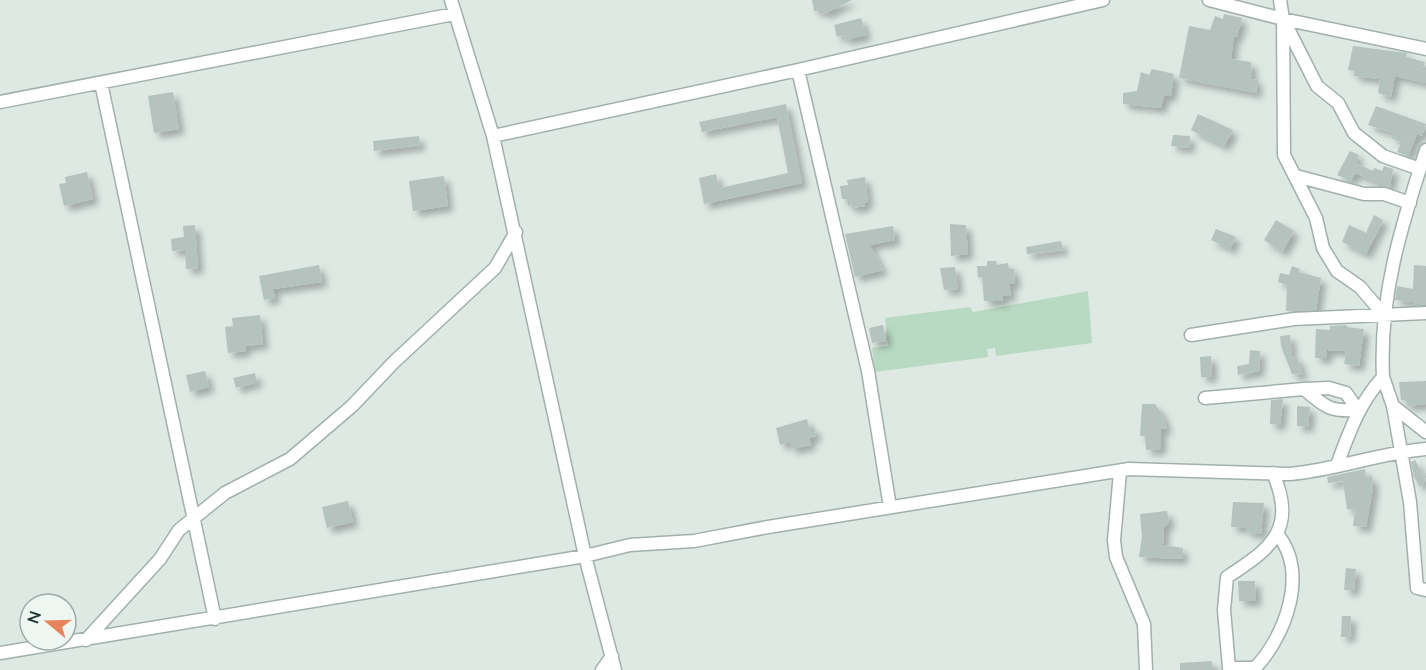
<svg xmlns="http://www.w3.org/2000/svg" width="1426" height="670" font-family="'Nunito Sans',sans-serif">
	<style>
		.green { fill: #b8d9c2 }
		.building { fill: #b4c3bd; filter: url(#shadow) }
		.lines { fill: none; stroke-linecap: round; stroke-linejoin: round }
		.minor-casing { stroke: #a2b0ab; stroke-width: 15 }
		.minor { stroke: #fff; stroke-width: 12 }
	</style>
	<defs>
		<filter id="shadow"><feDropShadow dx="5.5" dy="5.5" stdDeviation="3" flood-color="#0004"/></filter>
	</defs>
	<rect width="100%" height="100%" fill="#dee9e4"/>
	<path class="green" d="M1088,291L1092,343L996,356L995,348L987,349L988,357L875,372L872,348L888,346L885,318L970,307L973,312Z"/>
	<path class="building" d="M812,0H852L824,14L823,11H814Z
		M1224,14L1242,18L1237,37L1234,36L1231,59L1251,62L1252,79L1257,80L1256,93L1179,78L1189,26L1210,30L1215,16L1223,19Z
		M861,18L866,35L846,40L844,35L837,37L834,25Z
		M1353,46L1407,53L1406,57L1425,62L1422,70L1426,71V83L1395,76L1391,97L1378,93L1380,79L1354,76L1355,71L1348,70Z
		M1152,69L1174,74L1171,96H1164L1161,108L1123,104V93L1137,91L1141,72L1149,75Z
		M173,92L179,129L154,133L148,96Z
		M786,104L802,183L704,204L699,178L716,174L719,188L788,173L777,117L702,132L699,122Z
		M1376,106L1426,124L1422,136L1417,134L1408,156L1397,152L1401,142L1391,138L1393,133L1368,125Z
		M1198,114L1233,130L1224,146L1191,130Z
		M1173,135L1190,136L1189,148L1171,146Z
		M419,136L420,145L374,151L373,141Z
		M1350,151L1359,155L1355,163L1373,171L1374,168L1382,171L1384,166L1393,169L1390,187L1355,173L1351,181L1337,175Z
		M87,172L93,199L64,206L59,184L66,183L65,177Z
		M444,176L448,206L413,211L409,181Z
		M865,177L868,202L864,203L865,206L852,208V205L848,206L847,199H842L840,186L848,185L847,180Z
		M1374,215L1383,220L1366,254L1342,242L1349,225L1366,233Z
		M1276,220L1294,231L1282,252L1264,240Z
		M950,224L966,225L968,254L951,256Z
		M195,225L198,268L186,269L185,250L172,251L171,239L184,237L183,226Z
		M893,226L895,240L870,245L883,270L855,277L845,234Z
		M1216,229L1236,237L1230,249L1211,240Z
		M1061,241L1063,250L1027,254L1026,247Z
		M987,261H996L997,265L1008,263L1009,269H1014L1015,284H1009L1011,296H1002L1003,301H984L982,277L978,278L977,266H987Z
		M319,265L322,282L273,289L275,298L264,300L259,276Z
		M1414,265L1426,266V305H1413L1414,302L1395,300L1397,286L1413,289Z
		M1292,266L1300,269L1299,272L1321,278L1316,310L1286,311L1287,285L1278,282L1280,273L1289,275Z
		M955,267L958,289L944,290L940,268Z
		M260,315L263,344L245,346L246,351L228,353L225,327L233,326L232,318Z
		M883,325L886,341L872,343L869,328Z
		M1347,325V327L1364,329L1359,366L1344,364L1346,351L1327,350V358H1315L1316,329L1330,330V326Z
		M1290,335L1292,358L1297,357L1303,375L1292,374L1281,346L1280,336Z
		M1250,350L1260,351L1259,371L1238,375L1237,366L1249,364Z
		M1211,356L1212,377H1201L1200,357Z
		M205,371L209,387L190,392L186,375Z
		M255,373L257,382L236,388L233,378Z
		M1426,381V404L1407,406L1406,400H1401L1399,382Z
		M1283,399L1280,425L1270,424L1271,400Z
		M1142,404H1155L1162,414L1167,429H1161V449L1146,450L1145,436H1140Z
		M1297,406L1310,407L1308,427L1297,426Z
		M807,419L809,428L814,427L816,436L809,438L811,445L791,449L790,442L780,445L776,428Z
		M1415,460L1426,480L1420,487L1414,477L1411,462Z
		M1365,469L1366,477L1372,476L1373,488L1366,527L1353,526L1355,510L1347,509L1343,481L1328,483L1327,477Z
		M348,501L353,522L327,528L322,507Z
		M1233,502L1264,503L1261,534L1246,532L1247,528L1231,527Z
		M1167,511L1169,523L1164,527L1163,545L1183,548L1182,559L1139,557L1142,536L1140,514Z
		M1346,568L1356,569L1354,590H1344Z
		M1238,581H1255L1256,601H1239Z
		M1342,616H1351L1350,637H1341Z
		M1212,661L1213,670H1180V663Z"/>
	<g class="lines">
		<defs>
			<path id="minor" d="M451,0L493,136L585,556L615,670
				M1209,0L1283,19L1426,49
				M1280,0L1283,19L1284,155L1316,218L1323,248L1337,271L1360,287L1383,314
				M1285,23L1317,86L1338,103L1354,133L1383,156L1420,169
				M798,70L868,371L890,507
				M101,83L215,619
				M0,102L454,14
				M493,136L798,70L1103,0
				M1296,176L1364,194H1384L1410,203
				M1191,335L1294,319L1426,313
				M1383,377L1393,406L1426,432
				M1329,388L1346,393L1358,410C1330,412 1325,407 1304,389Z
				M1205,398L1304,389
				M1393,406L1410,502L1417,588L1426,590
				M1337,465C1349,433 1359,403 1383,377C1379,297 1401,226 1426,150
				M1120,472L1114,540L1116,557L1144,624L1146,670
				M1273,473C1297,529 1272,548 1227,577L1224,610L1229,668H1255C1285,637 1309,573 1278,535
				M86,640L160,559L179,530L225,493L290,459L352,406L394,362L495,268L516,232
				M0,653L585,556L630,545L694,541L768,527L1129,469L1290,474C1336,470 1379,453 1426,449
				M602,670L612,656"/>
		</defs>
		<use href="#minor" class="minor-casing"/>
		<use href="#minor" class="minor"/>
	</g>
	<g transform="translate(48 622) rotate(289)"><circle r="28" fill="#eef6f2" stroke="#9caaa5" stroke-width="1.5"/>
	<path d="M0-4.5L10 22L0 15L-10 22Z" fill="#e8845d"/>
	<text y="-9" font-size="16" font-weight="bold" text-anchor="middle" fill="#213732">N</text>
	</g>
</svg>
